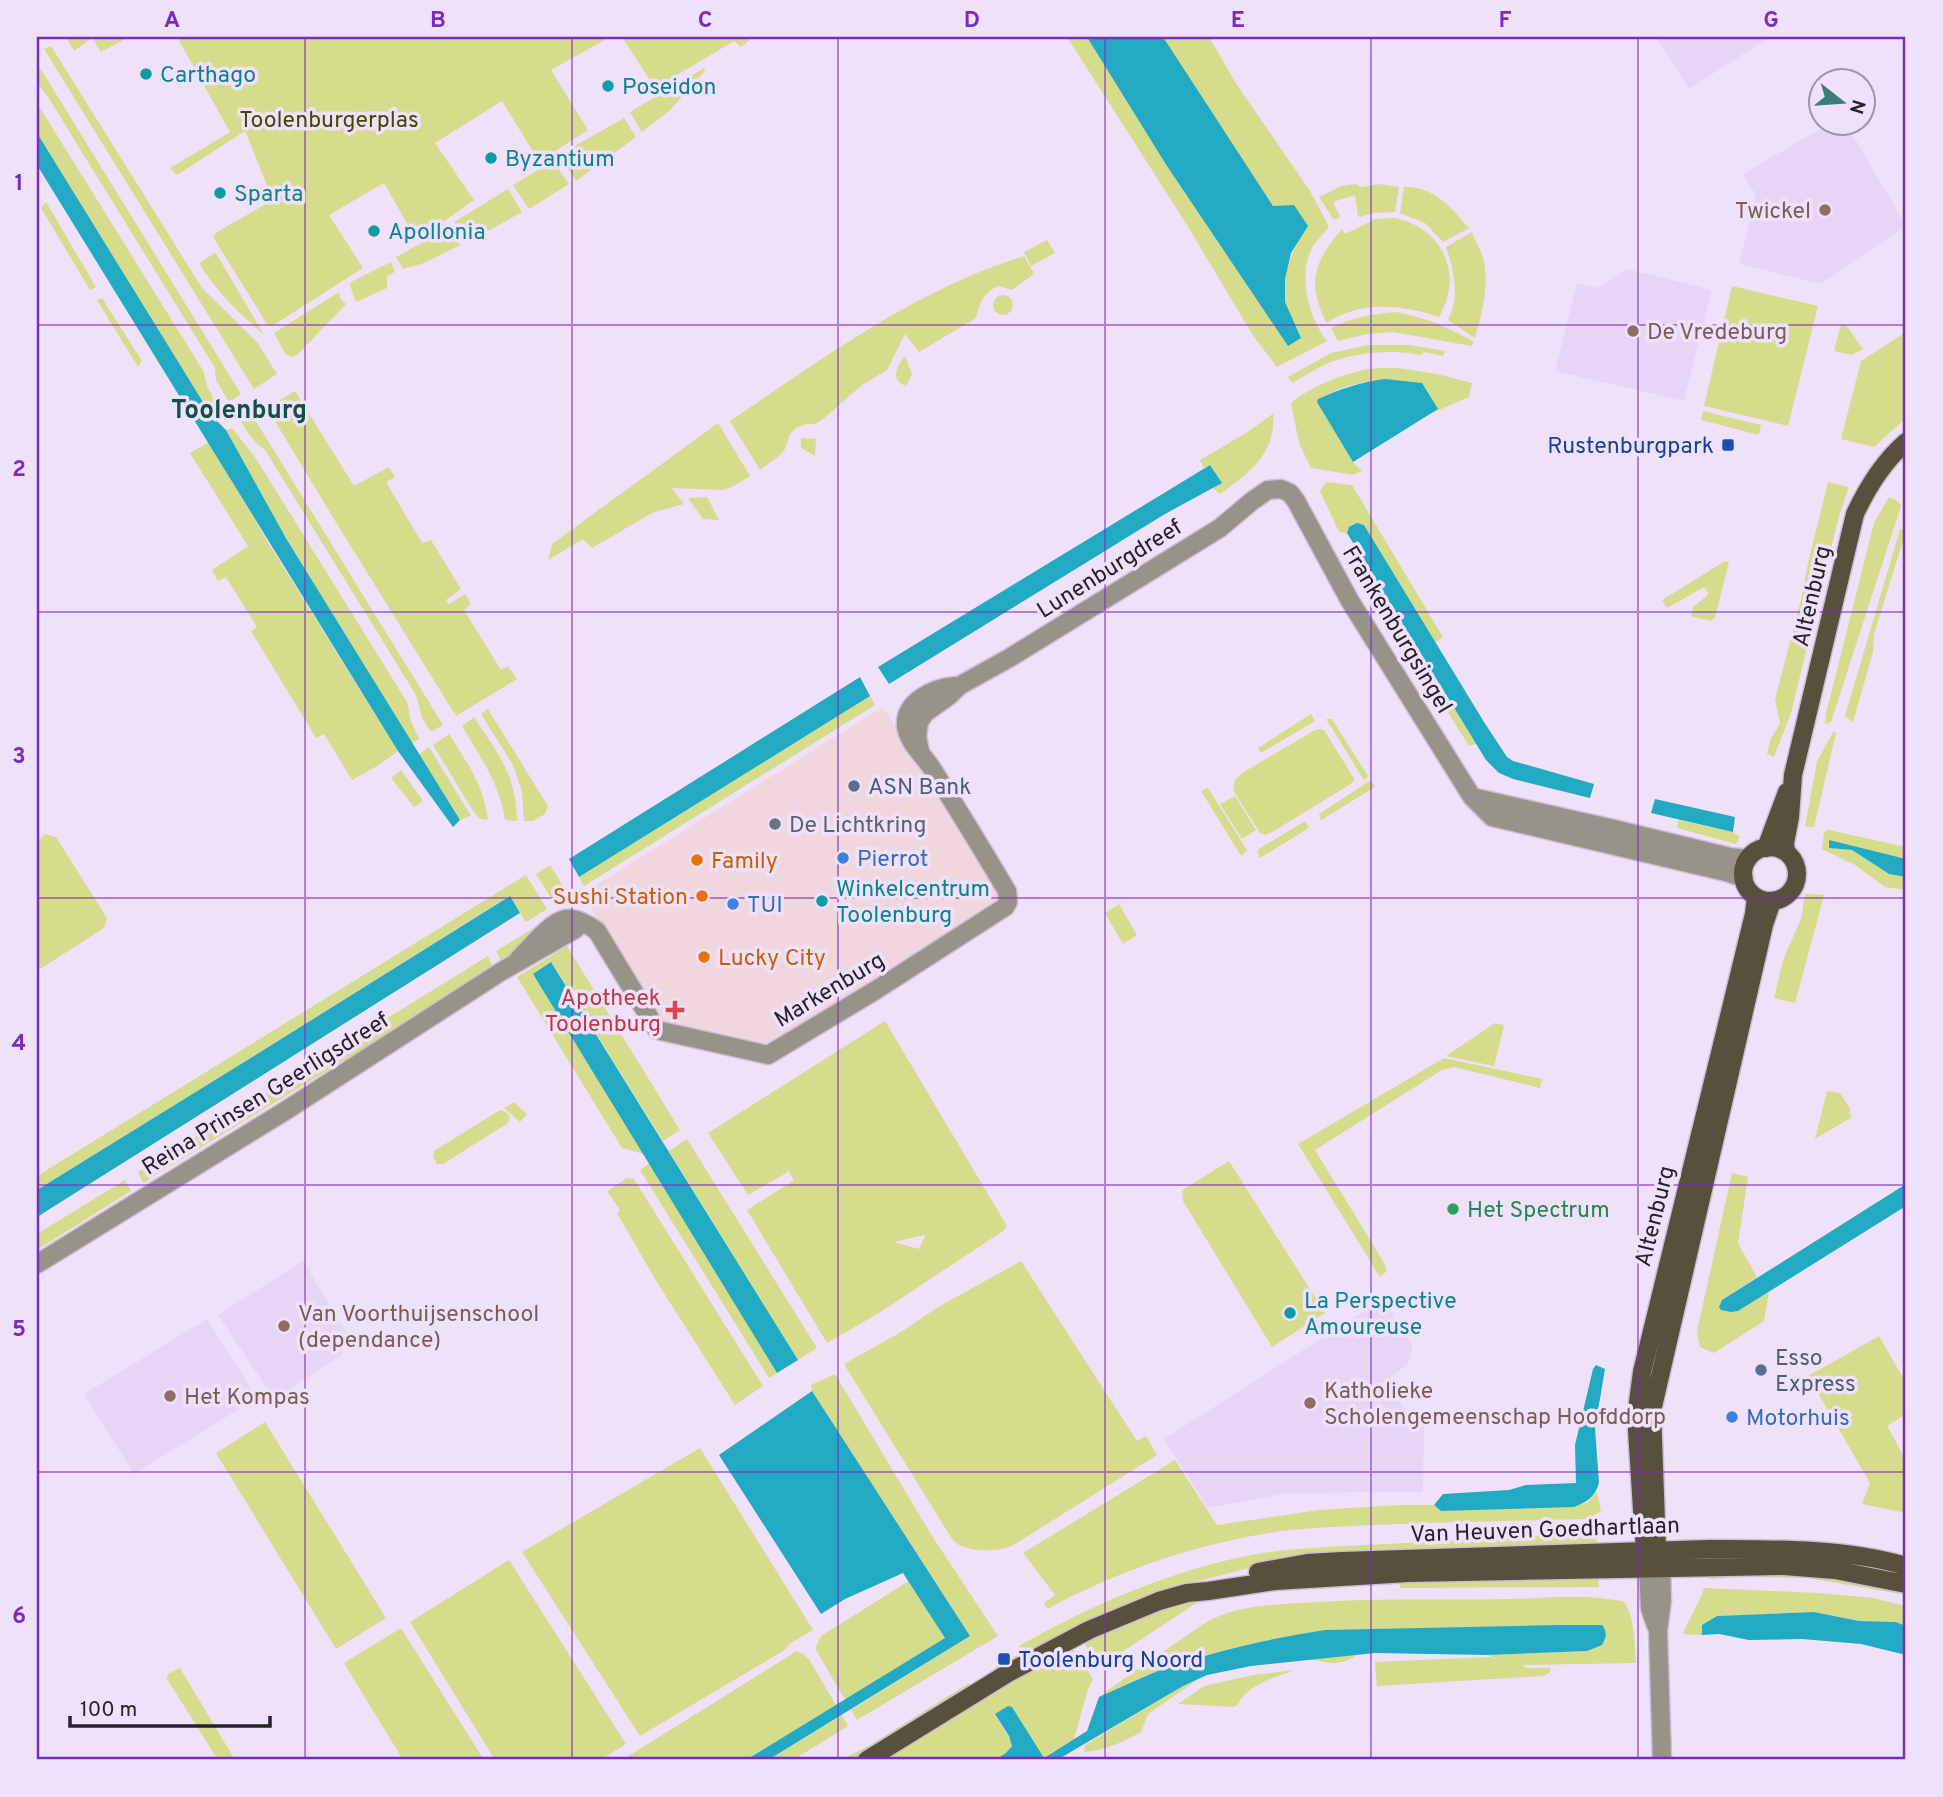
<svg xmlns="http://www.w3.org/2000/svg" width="1943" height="1797" font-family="Overpass,sans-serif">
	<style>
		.commercial { fill: #f0d6dd }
		.built { fill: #e8d5f5 }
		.green { fill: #d5dc8b; fill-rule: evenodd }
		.water { fill: #22a9c3 }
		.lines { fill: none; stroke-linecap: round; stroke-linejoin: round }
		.minor-casing { stroke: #ccbed5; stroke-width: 21 }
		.major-casing { stroke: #ccbed5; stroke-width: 21 }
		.minor { stroke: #989388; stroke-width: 18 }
		.major { stroke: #584f3c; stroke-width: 18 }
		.grid { fill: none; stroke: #7b2cbf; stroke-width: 2; stroke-opacity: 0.55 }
		.culture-dot { fill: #0f9aa8; stroke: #f0e1fb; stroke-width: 2.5 }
		.education-dot { fill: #8d6e63; stroke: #f0e1fb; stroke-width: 2.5 }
		.transit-dot { fill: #1a4fb4; stroke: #f0e1fb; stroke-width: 2.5 }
		.service-dot { fill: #5c6f8a; stroke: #f0e1fb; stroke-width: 2.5 }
		.worship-dot { fill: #6b7280; stroke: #f0e1fb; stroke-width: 2.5 }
		.shop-dot { fill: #3f7fe0; stroke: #f0e1fb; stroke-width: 2.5 }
		.food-dot { fill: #e8710a; stroke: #f0e1fb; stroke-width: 2.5 }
		.health-dot { fill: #e0444e; stroke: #f0e1fb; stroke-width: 2.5 }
		.leisure-dot { fill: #2e9e5b; stroke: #f0e1fb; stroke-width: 2.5 }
		.labels { text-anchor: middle; stroke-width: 7; stroke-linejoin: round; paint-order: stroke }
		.culture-label { font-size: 23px; fill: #0d838f; stroke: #f0e1fb; text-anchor: start }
		.park-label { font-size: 23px; fill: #444700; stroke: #f0e1fb }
		.education-label { font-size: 23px; fill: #785e54; stroke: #f0e1fb; text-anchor: start }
		.transit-label { font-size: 23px; fill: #164399; stroke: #f0e1fb; text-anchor: end }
		.street-label { font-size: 23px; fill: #27212a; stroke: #f0e1fb }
		.service-label { font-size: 23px; fill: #4e5e75; stroke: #f0e1fb; text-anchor: start }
		.worship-label { font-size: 23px; fill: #5b616d; stroke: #f0e1fb; text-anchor: start }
		.shop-label { font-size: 23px; fill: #366cbe; stroke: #f0e1fb; text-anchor: start }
		.food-label { font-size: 23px; fill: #c56008; stroke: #f0e1fb; text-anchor: start }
		.health-label { font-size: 23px; fill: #be3a42; stroke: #f0e1fb; text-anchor: end }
		.leisure-label { font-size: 23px; fill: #27864d; stroke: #f0e1fb; text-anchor: start }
		.quarter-label { font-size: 26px; font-weight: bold; fill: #154f49; stroke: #f0e1fb }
		.neatline { fill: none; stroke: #7b2cbf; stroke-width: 2.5 }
		.grid-label { font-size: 23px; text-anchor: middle; font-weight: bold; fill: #7b2cbf }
	</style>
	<rect width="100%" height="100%" fill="#f0e1fb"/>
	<path class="commercial" d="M883,707L998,889V898L993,907L766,1047L663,1022L582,894Z"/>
	<path class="built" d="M1656,37H1770L1689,89Z
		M1846,123L1906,226L1820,284L1739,264L1756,195L1743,174L1825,126Z
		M1627,269L1712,290L1684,401L1555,371L1577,283L1599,288Z
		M303,1261L349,1337L338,1344L343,1354L274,1399L218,1315Z
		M1383,1299L1413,1347L1408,1364L1387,1380L1415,1426L1424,1427L1423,1492L1288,1493L1208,1508L1164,1439Z
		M207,1319L257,1398L134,1474L84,1394Z"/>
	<path class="green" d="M66,37H129L101,52L92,38L74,51Z
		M177,37H610L551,70L588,130L549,155L540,163L502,101L435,143L474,200L422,237L413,234L384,183L329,215L363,268L272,326L267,324L213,237L217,232L273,200L245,131L177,175L170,168L230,132Z
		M622,37H753L741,47L734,41L655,88Z
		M1067,37H1087L1165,163L1301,338C1296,327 1287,313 1285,301C1281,273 1293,249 1307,226L1273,206L1259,185L1120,37H1209L1237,85L1310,191L1329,227C1323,234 1315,242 1311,250C1298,277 1309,318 1327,341L1277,367L1252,334L1187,225Z
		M51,46L202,288L257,342L277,374L254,389L44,49Z
		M37,63L241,394L229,402L216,380L215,368L48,97L37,83Z
		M704,68L705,71L669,111L642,132L630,112Z
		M37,103L204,372L207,386L219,408L211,415L37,133Z
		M624,118L636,137L576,181L559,155Z
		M553,161L569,184L529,209L513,185Z
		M1356,184L1361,187L1380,184L1399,187L1395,212L1374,213L1358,217L1355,195L1333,202L1340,217L1334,220L1319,197L1341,186Z
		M1404,187C1433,186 1451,207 1469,228L1443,242L1425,223L1400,213Z
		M508,189L522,212L466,243L454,222Z
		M46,202L96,287L90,290L41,208Z
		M1395,218C1443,228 1464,275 1439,317C1403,305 1360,300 1327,323C1306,284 1314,261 1342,229L1345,234L1375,219Z
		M450,227L460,245L424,263L403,269L396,257Z
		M1472,232C1475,241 1481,250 1483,258C1490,284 1482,313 1475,338L1448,320C1460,297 1454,270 1446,247Z
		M1047,240L1055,253L1031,266L1024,252Z
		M215,253H216L264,335C239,313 216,292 199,263Z
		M1024,256L1034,274L1012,290L999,286C983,292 980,303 976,318L919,352L905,334L887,370L862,385L823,419L815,424H806L796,428L790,434L785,449L779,456L760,470L730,421C822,359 916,289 1024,256Z
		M391,262L395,272L387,276V288L356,302L349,283Z
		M1732,286L1818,306L1788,426L1704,406Z
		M339,292L340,298L346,304L299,353L293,357L286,355L274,333Z
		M993 305a10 10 0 1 1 20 0a10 10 0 1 1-20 0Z
		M102,298L142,361L138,367L97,300Z
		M1396,312C1427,318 1446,326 1474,342L1472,346L1393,332L1367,334L1338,341L1331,328C1351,317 1373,314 1396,312Z
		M1841,324L1846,325L1863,349L1851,355L1834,351Z
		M1906,332V418L1874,447L1841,439L1861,361Z
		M1368,345H1409L1445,351L1443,356L1424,352L1421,355C1391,349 1354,352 1326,364C1315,369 1303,377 1292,383L1288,377L1331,353Z
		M905,356L912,374L906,386C890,380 896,367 905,356Z
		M1397,368L1437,374L1472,383L1469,397L1430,414L1438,408L1364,382L1341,388L1318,399V402L1353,462L1362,471L1353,475L1311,468L1299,443L1291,403C1310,387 1338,376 1363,370C1373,368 1386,368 1397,368Z
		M295,391L354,486L389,467L395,477L386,482L422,543L431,540L461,589L446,600L449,604L465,594L471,604L464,610L501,670L508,666L517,679L456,716L337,524L267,408Z
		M1703,411L1761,425L1759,435L1701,420Z
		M1274,413C1273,422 1273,433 1270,441C1261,466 1240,479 1220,494L1213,488L1221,483L1210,465L1204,468L1200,460L1246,433Z
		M252,415L443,725L431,732L422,718L416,695L265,450C254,442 247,433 241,421Z
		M718,423L750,476L732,487L722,490L672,488L684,504L652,513L592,548L583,539L548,560L552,544Z
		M232,428L255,457L407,702L411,721L419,739L412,743L287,540L226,430Z
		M801,438L816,439L815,456L801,448Z
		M209,442L272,549L398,751L379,765L352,780L324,734L316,738L251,631L257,627L226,577L218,581L212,570L248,546L190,453Z
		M1326,482L1352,485L1443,637L1435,643L1364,525L1349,527L1347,533L1339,532L1320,491Z
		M1828,482L1849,487L1839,516L1791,713L1774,757L1767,754L1771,738L1780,724L1775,699L1801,600L1808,563Z
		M707,497L719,520L703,519L688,498Z
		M1889,497L1898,501L1901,506L1831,722L1825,724L1826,713L1874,523Z
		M1900,529L1906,531L1874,634L1873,652L1853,722L1845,716Z
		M1364,560L1390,603L1383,604L1364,575L1361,561Z
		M1725,561L1729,562L1715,618L1710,621L1691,616L1693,607L1709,594L1704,587L1667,608L1662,600Z
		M1395,624H1403L1420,652L1412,653Z
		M870,696L875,705L584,886L579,877Z
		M1448,699L1476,744L1469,746L1441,701Z
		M488,709L548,806L545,814L533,821H524L522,792L513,765L481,714Z
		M1311,714L1315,721L1261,753L1258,748Z
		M474,717C499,756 516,773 517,821L505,820C500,785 480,756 462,726Z
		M1326,719H1332L1368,776L1364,780Z
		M1320,729L1324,730L1355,780L1349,785L1274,831L1266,835L1260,833L1233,790L1235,780L1242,773L1315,730Z
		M1833,732L1836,733L1814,827H1805L1817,761Z
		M449,734C468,765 483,783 488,820L481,819L475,814L433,745Z
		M429,747L471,816L460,820L419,754Z
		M401,770L423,801L414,807L391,778Z
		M1371,780L1375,787L1321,820L1319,814Z
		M1208,788L1247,850L1241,856L1201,791Z
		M1235,796L1256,830L1242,839L1220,804Z
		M1678,820L1733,832L1740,837L1736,844L1677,828Z
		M1305,821L1309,828L1260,858L1257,850Z
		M1829,830L1906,847V859L1830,841L1829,848L1852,850L1889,874L1906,877V890L1885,887L1855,865L1822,849L1824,832Z
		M46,834L56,837L107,918L104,928L37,971V840Z
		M550,865L567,892L553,901L536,874Z
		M526,875L547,909L526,922L509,896L270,1046L37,1190V1176Z
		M1805,894L1824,895L1795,1003L1774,998L1783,960L1801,919Z
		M1119,904L1137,935L1123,944L1105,913Z
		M550,918L527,944L502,963L496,951Z
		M567,946L680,1130L663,1141L552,963L533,974L644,1154L622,1148L517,977Z
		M488,956L494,969L143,1183L138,1172Z
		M885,1021L1007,1226L1003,1231L879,1313L827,1343L747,1210L794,1180L786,1167L788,1172L748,1195L708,1133ZM925,1236L919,1249L894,1242L924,1235Z
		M1495,1023L1504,1025L1494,1066L1446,1056Z
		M1444,1058L1542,1079L1540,1088L1454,1067L1442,1070L1315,1150L1383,1261L1387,1271L1380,1277L1298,1144Z
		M1827,1091L1840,1093L1851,1110L1849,1112L1852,1117L1815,1139Z
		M514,1102L527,1114L520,1122L504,1108Z
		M500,1110L506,1112L510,1117L508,1123L443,1164H437L433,1157L434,1151Z
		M687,1139L817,1348L798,1360L669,1151Z
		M1229,1161L1325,1313L1272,1347L1183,1201L1182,1190Z
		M650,1163L777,1373L769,1378L640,1170Z
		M1732,1173L1748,1177L1738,1243L1757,1277L1722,1300L1738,1311L1769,1292L1764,1321L1714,1353L1700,1347L1697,1331Z
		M627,1178L634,1179L763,1386L735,1405L655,1279L617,1213L620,1210L607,1191Z
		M125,1180L131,1191L37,1250V1234Z
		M1021,1261L1137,1441L1146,1436L1157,1455L1012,1546C997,1552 974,1552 959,1545C954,1542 950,1536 947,1531L844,1364L901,1332L938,1307Z
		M1879,1336L1906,1383V1414L1887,1426L1906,1460V1513L1862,1504L1870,1483L1808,1376Z
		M835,1374L932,1536L998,1636L857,1720L851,1710L970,1636L812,1391L811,1385Z
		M265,1422L386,1618L336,1649L216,1453Z
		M700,1448L813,1630L791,1643L783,1651L640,1736L522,1552Z
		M1175,1460L1217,1525L1319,1510L1398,1505H1434L1441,1511L1587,1503L1597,1492L1601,1511L1587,1519C1516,1521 1445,1522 1374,1525C1330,1527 1285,1528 1242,1538C1173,1552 1109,1576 1047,1609L1044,1603L1055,1595L1023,1553Z
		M1586,1533L1596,1534L1597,1543L1250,1568L1194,1582L1145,1598L993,1677L855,1760H841L870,1745L969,1683L971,1688L996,1673L994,1668L1022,1652L1019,1646C1091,1605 1165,1573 1246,1556C1291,1547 1338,1547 1384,1544C1451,1541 1519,1537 1586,1533Z
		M509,1560L626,1744L600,1760H495L410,1622Z
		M1768,1569L1906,1588V1595L1808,1578L1742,1577L1710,1579L1707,1571Z
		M1400,1578L1598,1579L1599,1587L1400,1588Z
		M909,1581L945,1638L845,1700L816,1650V1646L821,1636Z
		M1704,1588L1819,1593L1873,1598L1906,1606V1626L1896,1622L1859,1621L1814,1612L1717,1616L1702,1625V1635L1683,1634C1689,1618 1699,1605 1704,1588Z
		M1231,1591L1198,1602L1099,1667L1084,1643L1150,1611Z
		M1556,1597H1590L1623,1601C1635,1616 1635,1644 1636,1663L1522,1665L1527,1668H1551L1549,1673L1544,1676L1377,1686L1375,1662L1490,1657L1503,1661L1487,1655L1587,1651L1606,1630L1602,1625L1325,1630C1267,1639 1208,1652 1153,1673C1134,1681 1117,1689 1099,1697C1123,1679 1147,1662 1173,1645C1188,1635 1205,1621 1222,1615C1252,1604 1286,1604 1317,1602C1397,1597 1477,1602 1556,1597Z
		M401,1628L484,1760H403L344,1663Z
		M1073,1649L1093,1679L1088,1689L1074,1739L1043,1758L1012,1707L995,1715L1012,1742C1011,1752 1002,1756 995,1760H885L1022,1676Z
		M797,1651L803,1654L809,1659L836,1705L746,1760H622Z
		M1358,1654C1342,1666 1330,1664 1311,1659Z
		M180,1668L235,1760H218L167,1679L168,1674Z
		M1295,1670C1276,1677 1245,1685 1238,1705L1234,1707L1178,1704L1204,1686L1253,1675Z
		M1200,1678L1148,1714L1141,1732C1120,1743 1107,1750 1084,1752L1085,1745L1183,1686Z
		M842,1715L848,1726L793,1760H768Z"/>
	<path class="water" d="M1087,37H1163L1273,206L1294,205L1308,226L1291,253L1285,279V302L1301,338L1288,346L1165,163Z
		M37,133L211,415L226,430L287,540L460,820L453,827L398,751L37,165Z
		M1385,379L1422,383L1438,409L1353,462L1317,402L1318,399C1340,389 1361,382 1385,379Z
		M1210,465L1222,483L1165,514L889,684L878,667Z
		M1357,523L1364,525L1484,722L1507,757L1513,761L1594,784L1590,798L1513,779L1499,773L1486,760L1347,533L1349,527Z
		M860,677L870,696L579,877L569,859Z
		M1655,799L1735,817L1733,832L1651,813Z
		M1829,840L1906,859V877L1889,874L1852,850L1829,848Z
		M510,896L520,913L37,1217V1190L270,1046Z
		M551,962L798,1360L777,1373L533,974Z
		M1906,1184V1206L1738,1311L1731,1312L1721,1310L1719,1307L1722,1300Z
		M1596,1365L1605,1369L1595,1428L1599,1483C1595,1497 1587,1502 1574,1507L1441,1511L1434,1505L1443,1494L1509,1490L1526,1485L1576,1483L1575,1445L1593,1369Z
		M812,1391L970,1636L768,1760H746L945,1638L903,1573L845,1599L821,1614L719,1455Z
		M1814,1612L1859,1621L1896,1622L1906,1626V1655L1861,1644L1802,1639L1749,1640L1719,1634L1702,1635V1625L1717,1616Z
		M1560,1625H1602C1608,1632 1606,1638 1602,1645L1587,1651L1487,1655L1375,1653L1251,1666L1207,1675L1183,1686L1057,1760H995L1006,1753L1012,1746L1009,1736L995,1714L1008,1706L1012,1707L1044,1758L1087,1731L1099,1697C1117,1689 1134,1681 1153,1673C1208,1652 1267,1639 1325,1630Z"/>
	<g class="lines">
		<defs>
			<path id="minor" d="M920,751L917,737L919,722L925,713L949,696L959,686L1011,657L1220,528L1252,501L1268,490L1281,489L1290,493L1296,501L1350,601L1472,797L1492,817L1726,872L1744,878
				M1472,797L1614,829L1730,857L1748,859
				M517,961C528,950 550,922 565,919C575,917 589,925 597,931L657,1030L768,1055L876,990L1005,907L1008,902L1007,891C982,849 957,808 931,767C922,754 908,742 906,726C904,701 934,688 955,686
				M37,1264L285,1111L502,971L574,930L582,923
				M1648,1568L1650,1608L1656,1626
				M1661,1568L1662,1600L1658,1631L1662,1760"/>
			<path id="major" d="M1743 874a27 27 0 1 1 54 0a27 27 0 1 1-54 0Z
				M1766,848L1787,792
				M1786,852L1785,843L1790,817L1793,775L1855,514C1868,486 1883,462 1906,442
				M1646,1561L1643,1525L1637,1430L1638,1402L1642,1372L1754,914L1756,897
				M1660,1562L1657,1550L1652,1411L1764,925L1772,901
				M1258,1572L1307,1563L1342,1561L1709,1549C1774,1549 1843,1548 1906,1566
				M867,1760L1008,1673L1089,1630L1159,1601L1187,1593L1208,1591L1275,1581L1408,1573L1784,1566L1835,1570L1906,1584"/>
		</defs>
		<use href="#minor" class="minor-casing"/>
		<use href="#major" class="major-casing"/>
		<use href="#minor" class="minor"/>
		<use href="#major" class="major"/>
	</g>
	<path class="grid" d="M305,37V1760M572,37V1760M838,37V1760M1105,37V1760M1371,37V1760M1638,37V1760M37,325H1906M37,612H1906M37,898H1906M37,1185H1906M37,1472H1906"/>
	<g class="culture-dot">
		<circle cx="146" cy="74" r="7"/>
		<circle cx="608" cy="86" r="7"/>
		<circle cx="491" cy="158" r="7"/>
		<circle cx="220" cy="193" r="7"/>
		<circle cx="374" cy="231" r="7"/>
		<circle cx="822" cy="901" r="7"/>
		<circle cx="1290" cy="1313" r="7"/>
	</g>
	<g class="education-dot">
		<circle cx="1825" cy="210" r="7"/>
		<circle cx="1633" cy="331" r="7"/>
		<circle cx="284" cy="1326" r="7"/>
		<circle cx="170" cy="1396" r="7"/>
		<circle cx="1310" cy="1403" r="7"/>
	</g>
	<g class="transit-dot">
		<rect x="1721" y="438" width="14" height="14" rx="3.5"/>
		<rect x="997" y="1652" width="14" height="14" rx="3.5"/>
	</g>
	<g class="service-dot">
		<circle cx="854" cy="786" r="7"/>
		<circle cx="1761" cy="1370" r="7"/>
	</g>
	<circle class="worship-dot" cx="775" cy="824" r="7"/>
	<g class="shop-dot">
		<circle cx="843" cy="858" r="7"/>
		<circle cx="733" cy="904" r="7"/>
		<circle cx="1732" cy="1417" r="7"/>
	</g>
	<g class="food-dot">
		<circle cx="697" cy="860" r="7"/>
		<circle cx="702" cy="896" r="7"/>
		<circle cx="704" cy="957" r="7"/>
	</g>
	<path class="health-dot" d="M671.5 999.5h7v7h7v7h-7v7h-7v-7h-7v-7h7z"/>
	<circle class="leisure-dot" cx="1453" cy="1209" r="7"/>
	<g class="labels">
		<g class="culture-label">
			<text x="160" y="82">Carthago</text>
			<text x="622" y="94">Poseidon</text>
			<text x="505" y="166">Byzantium</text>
			<text x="234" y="201">Sparta</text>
			<text x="388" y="239">Apollonia</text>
			<text x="836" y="896">Winkelcentrum<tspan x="836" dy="26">Toolenburg</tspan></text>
			<text x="1304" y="1308">La Perspective<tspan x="1304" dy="26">Amoureuse</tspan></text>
		</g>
		<g class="park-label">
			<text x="329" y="127">Toolenburgerplas</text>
		</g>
		<g class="education-label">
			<text x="1811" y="218" text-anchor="end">Twickel</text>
			<text x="1647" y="339">De Vredeburg</text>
			<text x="298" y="1321">Van Voorthuijsenschool<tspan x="298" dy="26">(dependance)</tspan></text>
			<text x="1324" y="1398">Katholieke<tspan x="1324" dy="26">Scholengemeenschap Hoofddorp</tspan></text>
			<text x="184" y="1404">Het Kompas</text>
		</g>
		<g class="transit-label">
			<text x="1714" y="453">Rustenburgpark</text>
			<text x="1018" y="1667" text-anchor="start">Toolenburg Noord</text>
		</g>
		<g class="street-label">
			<text transform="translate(1109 568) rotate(-32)" y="8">Lunenburgdreef</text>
			<text transform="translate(1811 596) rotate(-77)" y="8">Altenburg</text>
			<text transform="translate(1398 629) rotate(59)" y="8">Frankenburgsingel</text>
			<text transform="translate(829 989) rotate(-31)" y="8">Markenburg</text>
			<text transform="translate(265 1093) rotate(-32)" y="8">Reina Prinsen Geerligsdreef</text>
			<text transform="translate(1654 1216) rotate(-76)" y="8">Altenburg</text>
			<text transform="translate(1545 1529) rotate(-2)" y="8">Van Heuven Goedhartlaan</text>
		</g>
		<g class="service-label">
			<text x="868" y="794">ASN Bank</text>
			<text x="1775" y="1365">Esso<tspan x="1775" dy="26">Express</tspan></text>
		</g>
		<g class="worship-label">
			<text x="789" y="832">De Lichtkring</text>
		</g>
		<g class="shop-label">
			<text x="857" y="866">Pierrot</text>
			<text x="747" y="912">TUI</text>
			<text x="1746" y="1425">Motorhuis</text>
		</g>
		<g class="food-label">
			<text x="711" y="868">Family</text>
			<text x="688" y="904" text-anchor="end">Sushi Station</text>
			<text x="718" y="965">Lucky City</text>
		</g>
		<g class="health-label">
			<text x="661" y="1005">Apotheek<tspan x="661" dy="26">Toolenburg</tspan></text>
		</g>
		<g class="leisure-label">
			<text x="1467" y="1217">Het Spectrum</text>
		</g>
		<g class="quarter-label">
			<text x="239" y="418">Toolenburg</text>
		</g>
	</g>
	<rect width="1943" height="1797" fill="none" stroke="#f0e1fb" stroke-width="77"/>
	<g transform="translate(1842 102) rotate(107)"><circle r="33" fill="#f0e1fb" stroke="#a094a7" stroke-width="2"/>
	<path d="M0-5L12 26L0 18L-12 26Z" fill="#3a8077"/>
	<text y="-10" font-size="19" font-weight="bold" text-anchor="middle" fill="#27212a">N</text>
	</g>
	<path d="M70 1716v10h200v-10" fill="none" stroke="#27212a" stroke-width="3.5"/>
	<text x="80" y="1716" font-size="21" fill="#27212a" stroke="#f0e1fb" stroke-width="5" paint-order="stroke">100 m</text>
	<rect x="38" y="38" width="1866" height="1720" class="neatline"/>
	<g class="grid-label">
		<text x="172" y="27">A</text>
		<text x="438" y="27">B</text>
		<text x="705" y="27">C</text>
		<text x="972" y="27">D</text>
		<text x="1238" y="27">E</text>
		<text x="1505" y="27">F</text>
		<text x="1771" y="27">G</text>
		<text x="19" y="190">1</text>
		<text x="19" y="476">2</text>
		<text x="19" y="763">3</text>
		<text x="19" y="1050">4</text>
		<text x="19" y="1336">5</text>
		<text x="19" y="1623">6</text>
	</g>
</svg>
